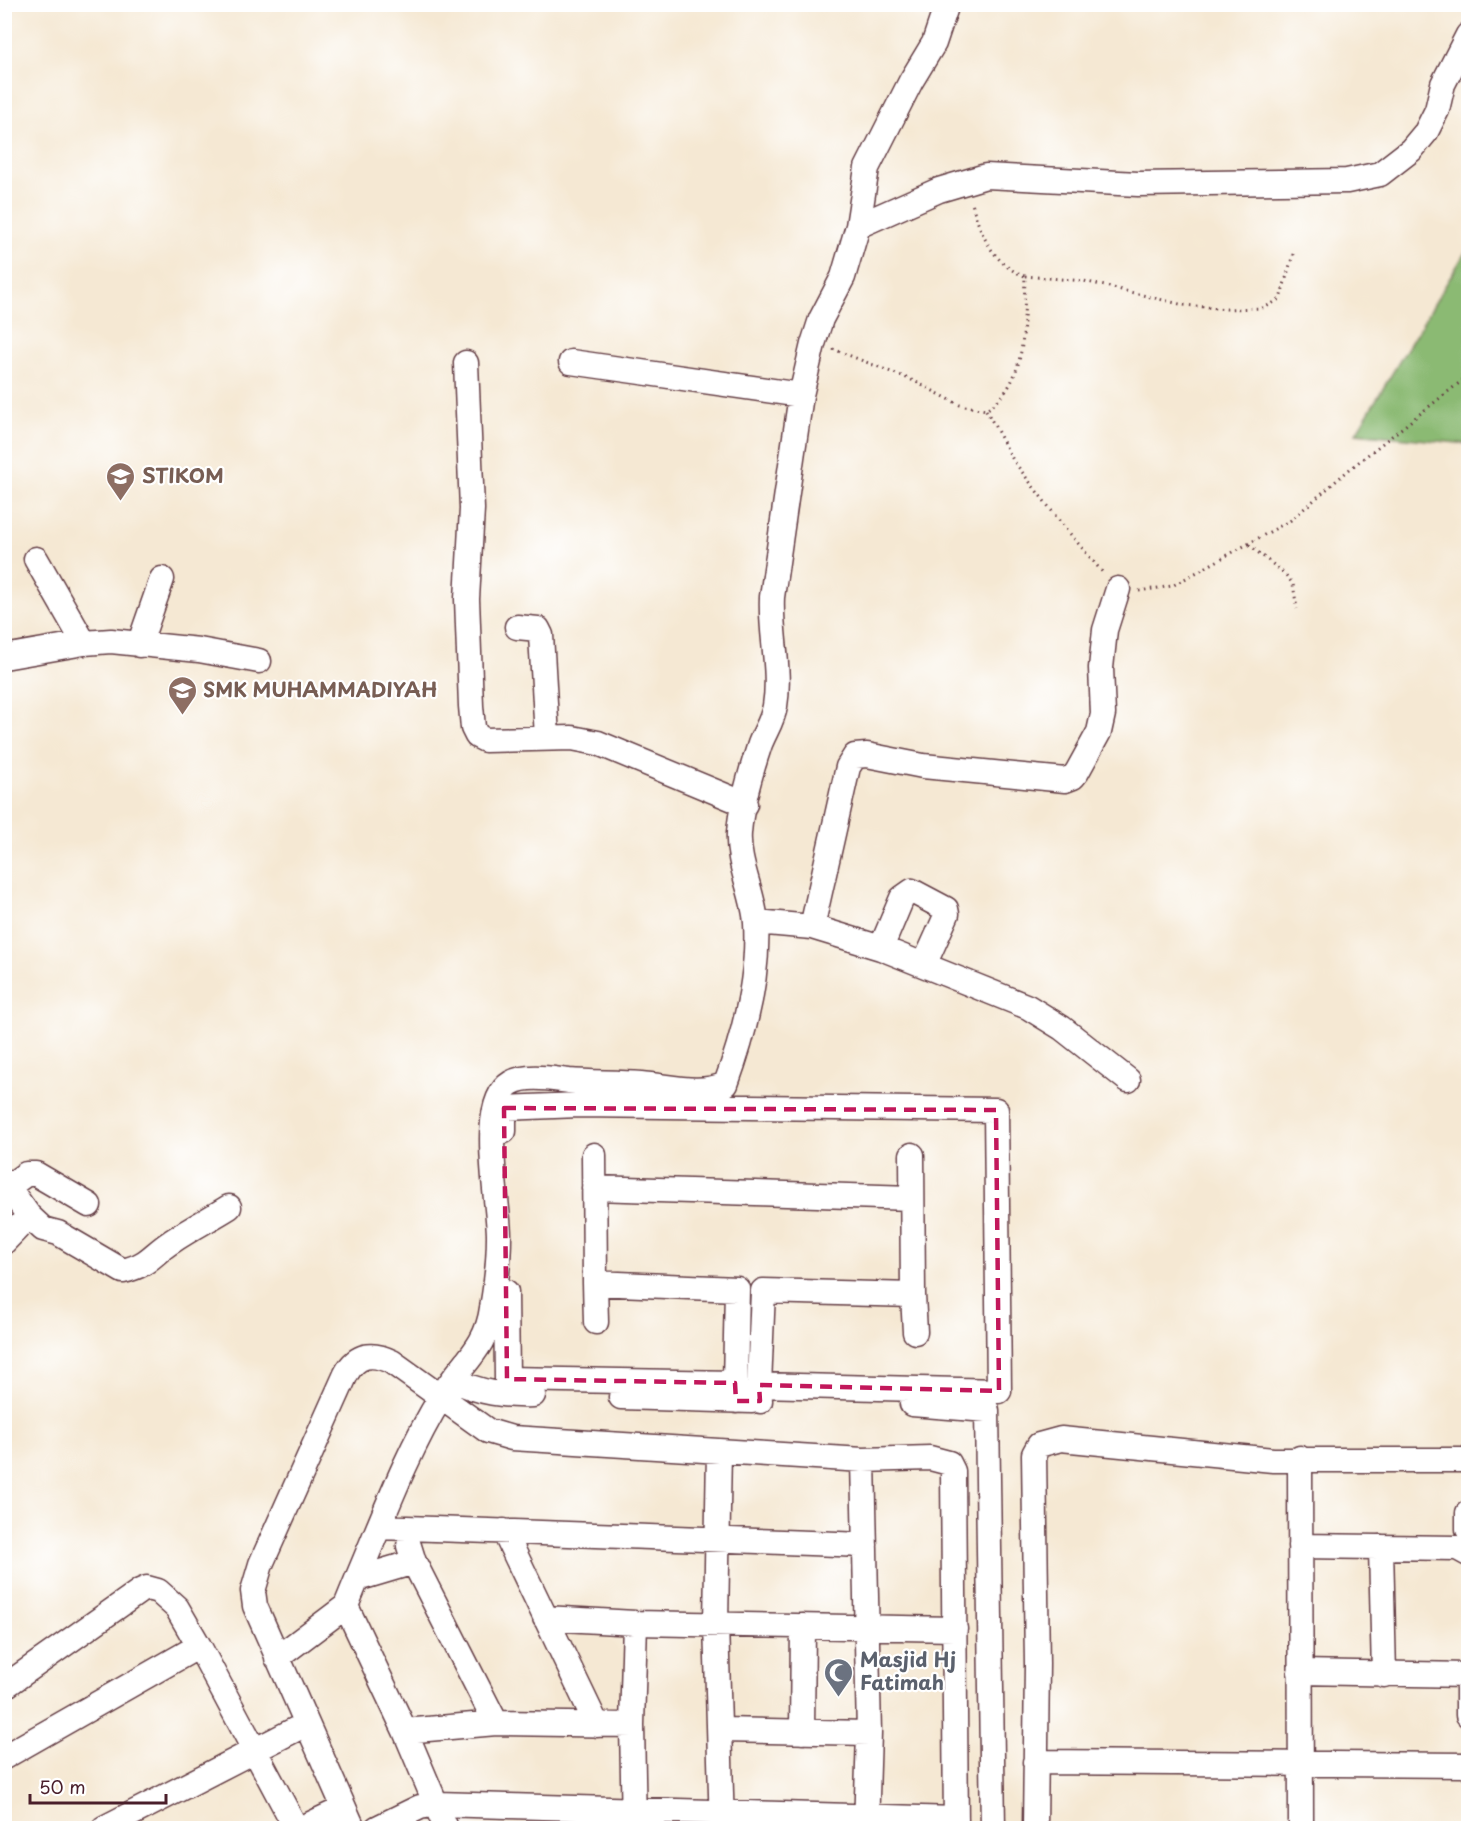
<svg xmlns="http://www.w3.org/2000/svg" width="1473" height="1833" font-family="'Playpen Sans',sans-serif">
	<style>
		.forest { fill: #8bba73; stroke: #6a6c4f; stroke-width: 1.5 }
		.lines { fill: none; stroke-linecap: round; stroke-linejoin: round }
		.minor-casing { stroke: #643d44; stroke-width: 27 }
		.path { stroke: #643d44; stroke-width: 3; stroke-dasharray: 1.5 4.5; stroke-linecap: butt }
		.minor { stroke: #fff; stroke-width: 24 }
		.marked { fill: none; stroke: #c2185b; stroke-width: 4.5; stroke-dasharray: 12 8; stroke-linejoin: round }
		.labels { text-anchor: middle; stroke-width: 4.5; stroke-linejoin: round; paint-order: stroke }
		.education-label { font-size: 20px; font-weight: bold; fill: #785e54; stroke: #fff; text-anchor: start }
		.worship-label { font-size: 20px; font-weight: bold; fill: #5b616d; stroke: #fff; text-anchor: start }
	</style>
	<rect width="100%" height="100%" fill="#fff"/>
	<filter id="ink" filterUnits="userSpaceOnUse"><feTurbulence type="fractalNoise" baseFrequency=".0167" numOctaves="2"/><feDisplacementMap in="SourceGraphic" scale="12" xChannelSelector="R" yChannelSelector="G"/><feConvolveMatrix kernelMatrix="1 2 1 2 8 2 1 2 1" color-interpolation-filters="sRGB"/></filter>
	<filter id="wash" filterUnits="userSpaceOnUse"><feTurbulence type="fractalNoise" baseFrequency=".008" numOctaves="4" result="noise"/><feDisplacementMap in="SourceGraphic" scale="24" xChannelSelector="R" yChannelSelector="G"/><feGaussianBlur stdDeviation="1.35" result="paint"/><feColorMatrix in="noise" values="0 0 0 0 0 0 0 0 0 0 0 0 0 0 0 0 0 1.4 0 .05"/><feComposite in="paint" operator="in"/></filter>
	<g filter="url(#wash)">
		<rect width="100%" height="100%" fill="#f5e8d3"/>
		<path class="forest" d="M1468,248V444L1356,433Z"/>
	</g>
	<g filter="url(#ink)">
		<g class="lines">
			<defs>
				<path id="minor" d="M858,226L939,190L986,176L1138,184L1347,181L1380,174L1411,150L1426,132L1437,110L1443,84L1468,35
					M571,362L801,395
					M466,363L472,509L467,599L471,706L473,728L477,736L485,740L572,738L598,743L745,804
					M36,559L84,643
					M517,627L538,629L541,635L547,737
					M139,645L162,579
					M4,657L84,643L111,641L199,650L259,661
					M756,922L812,927L881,948L1028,1007L1062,1028L1128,1080
					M812,927L848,767L855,756L867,755L923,766L1065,780L1073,777L1077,772L1099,732L1103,714L1101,668L1105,630L1118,589
					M881,948L902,898L912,891L946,909L947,914L924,965
					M504,1131V1108L579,1105L996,1110L999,1391L759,1385L760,1401
					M594,1155L595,1283L737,1289L735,1383
					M4,1181L29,1216L43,1229L58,1233L123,1271C149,1265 151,1255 171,1242C190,1229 210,1219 229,1207
					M8,1187L26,1174H36L89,1205
					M594,1188L912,1198
					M4,1242L29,1216
					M595,1283L596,1322
					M506,1292L507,1379L735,1383L736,1401
					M913,1295L915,1332
					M454,1380C480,1393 504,1396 533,1395
					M759,1385L763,1291L913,1295L912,1155
					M621,1397L752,1401
					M912,1404L987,1410L993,1828
					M719,1451L716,1623L722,1828
					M1300,1458L1301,1828
					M863,1460L869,1733L866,1828
					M1468,1513V1529
					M379,1527L865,1545
					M504,1531L597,1725
					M409,1546L414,1562L496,1723
					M1300,1546L1457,1548L1468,1554
					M1381,1547L1384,1675
					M414,1562L357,1579L346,1606L405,1731L446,1828
					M357,1579C383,1518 406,1454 441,1397C460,1364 487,1349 492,1308C496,1285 499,1260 499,1236C499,1201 477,1103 511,1083C526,1074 552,1079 569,1081C593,1083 617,1082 641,1084C669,1086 700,1096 726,1084C744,1035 759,976 756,923C754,894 737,863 739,833C741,805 751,771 760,744C765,731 773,720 775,706C781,670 770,633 772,597L801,395L813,344L821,319L843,277L858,226L867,168L911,81L934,43L947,4
					M545,1618L635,1623L955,1629
					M277,1658L346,1606
					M1300,1672L1468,1675
					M1468,1676V1715
					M4,1687L140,1591L147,1588L158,1591L177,1608L199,1646L296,1828
					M721,1730L869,1733
					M405,1731L496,1723L632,1725
					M802,1732L803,1626
					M4,1757L199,1646
					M1035,1762L1468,1765
					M104,1828L306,1724
					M302,1828L342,1809
					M353,1828L255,1606L253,1591L261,1564L346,1374C357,1354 372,1352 392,1362L488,1431L512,1438L863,1460L930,1458L949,1463L953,1471L956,1828
					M377,1828L420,1807L437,1804L956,1819
					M634,1828L632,1725L635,1623
					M1035,1828L1037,1664L1034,1454L1039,1445L1061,1439L1273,1460H1468"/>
			</defs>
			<use href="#minor" class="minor-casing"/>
			<path class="path" d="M1025,276L1084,281L1184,305L1227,309L1264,308L1280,299L1294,251
				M833,349L914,381L960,405L986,410C1030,382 1023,322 1025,276C994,266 979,232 972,203
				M986,410L1013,460L1061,523L1104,574
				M1249,545L1285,574L1293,584L1297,609
				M1139,591L1172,586L1291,520L1351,468L1468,376"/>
			<use href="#minor" class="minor"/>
		</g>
	</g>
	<path class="marked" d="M504,1108L996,1110L999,1391L759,1385L760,1401H736L735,1383L507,1379Z"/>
	<defs>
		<symbol id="university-pin" viewBox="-11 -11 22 30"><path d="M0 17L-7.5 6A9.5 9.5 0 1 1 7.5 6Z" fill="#8d6e63" stroke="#fff"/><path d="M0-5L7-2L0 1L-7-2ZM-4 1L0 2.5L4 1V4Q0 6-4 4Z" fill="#fff"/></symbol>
		<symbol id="school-pin" viewBox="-11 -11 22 30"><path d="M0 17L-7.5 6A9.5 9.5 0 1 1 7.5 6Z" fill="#8d6e63" stroke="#fff"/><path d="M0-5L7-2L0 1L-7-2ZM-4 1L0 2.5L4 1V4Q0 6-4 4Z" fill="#fff"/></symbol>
		<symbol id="mosque-pin" viewBox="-11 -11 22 30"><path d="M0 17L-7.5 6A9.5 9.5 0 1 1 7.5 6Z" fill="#6b7280" stroke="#fff"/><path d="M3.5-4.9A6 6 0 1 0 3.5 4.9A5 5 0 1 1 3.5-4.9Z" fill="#fff"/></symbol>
	</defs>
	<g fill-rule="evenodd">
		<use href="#university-pin" x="104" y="460" width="33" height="45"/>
		<use href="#school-pin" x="166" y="674" width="33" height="45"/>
		<use href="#mosque-pin" x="822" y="1656" width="33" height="45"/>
	</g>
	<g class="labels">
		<g class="education-label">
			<text x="142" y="483">STIKOM</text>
			<text x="203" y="697">SMK MUHAMMADIYAH</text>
		</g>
		<g class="worship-label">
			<text x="860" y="1667">Masjid Hj<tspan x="860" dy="23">Fatimah</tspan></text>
		</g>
	</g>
	<rect width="1473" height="1833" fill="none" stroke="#fff" stroke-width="24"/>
	<path d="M30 1794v9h136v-9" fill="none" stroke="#4a1f2b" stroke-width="3"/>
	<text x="39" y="1794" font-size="18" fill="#4a1f2b" stroke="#ffffff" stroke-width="4.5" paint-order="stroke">50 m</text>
</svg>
